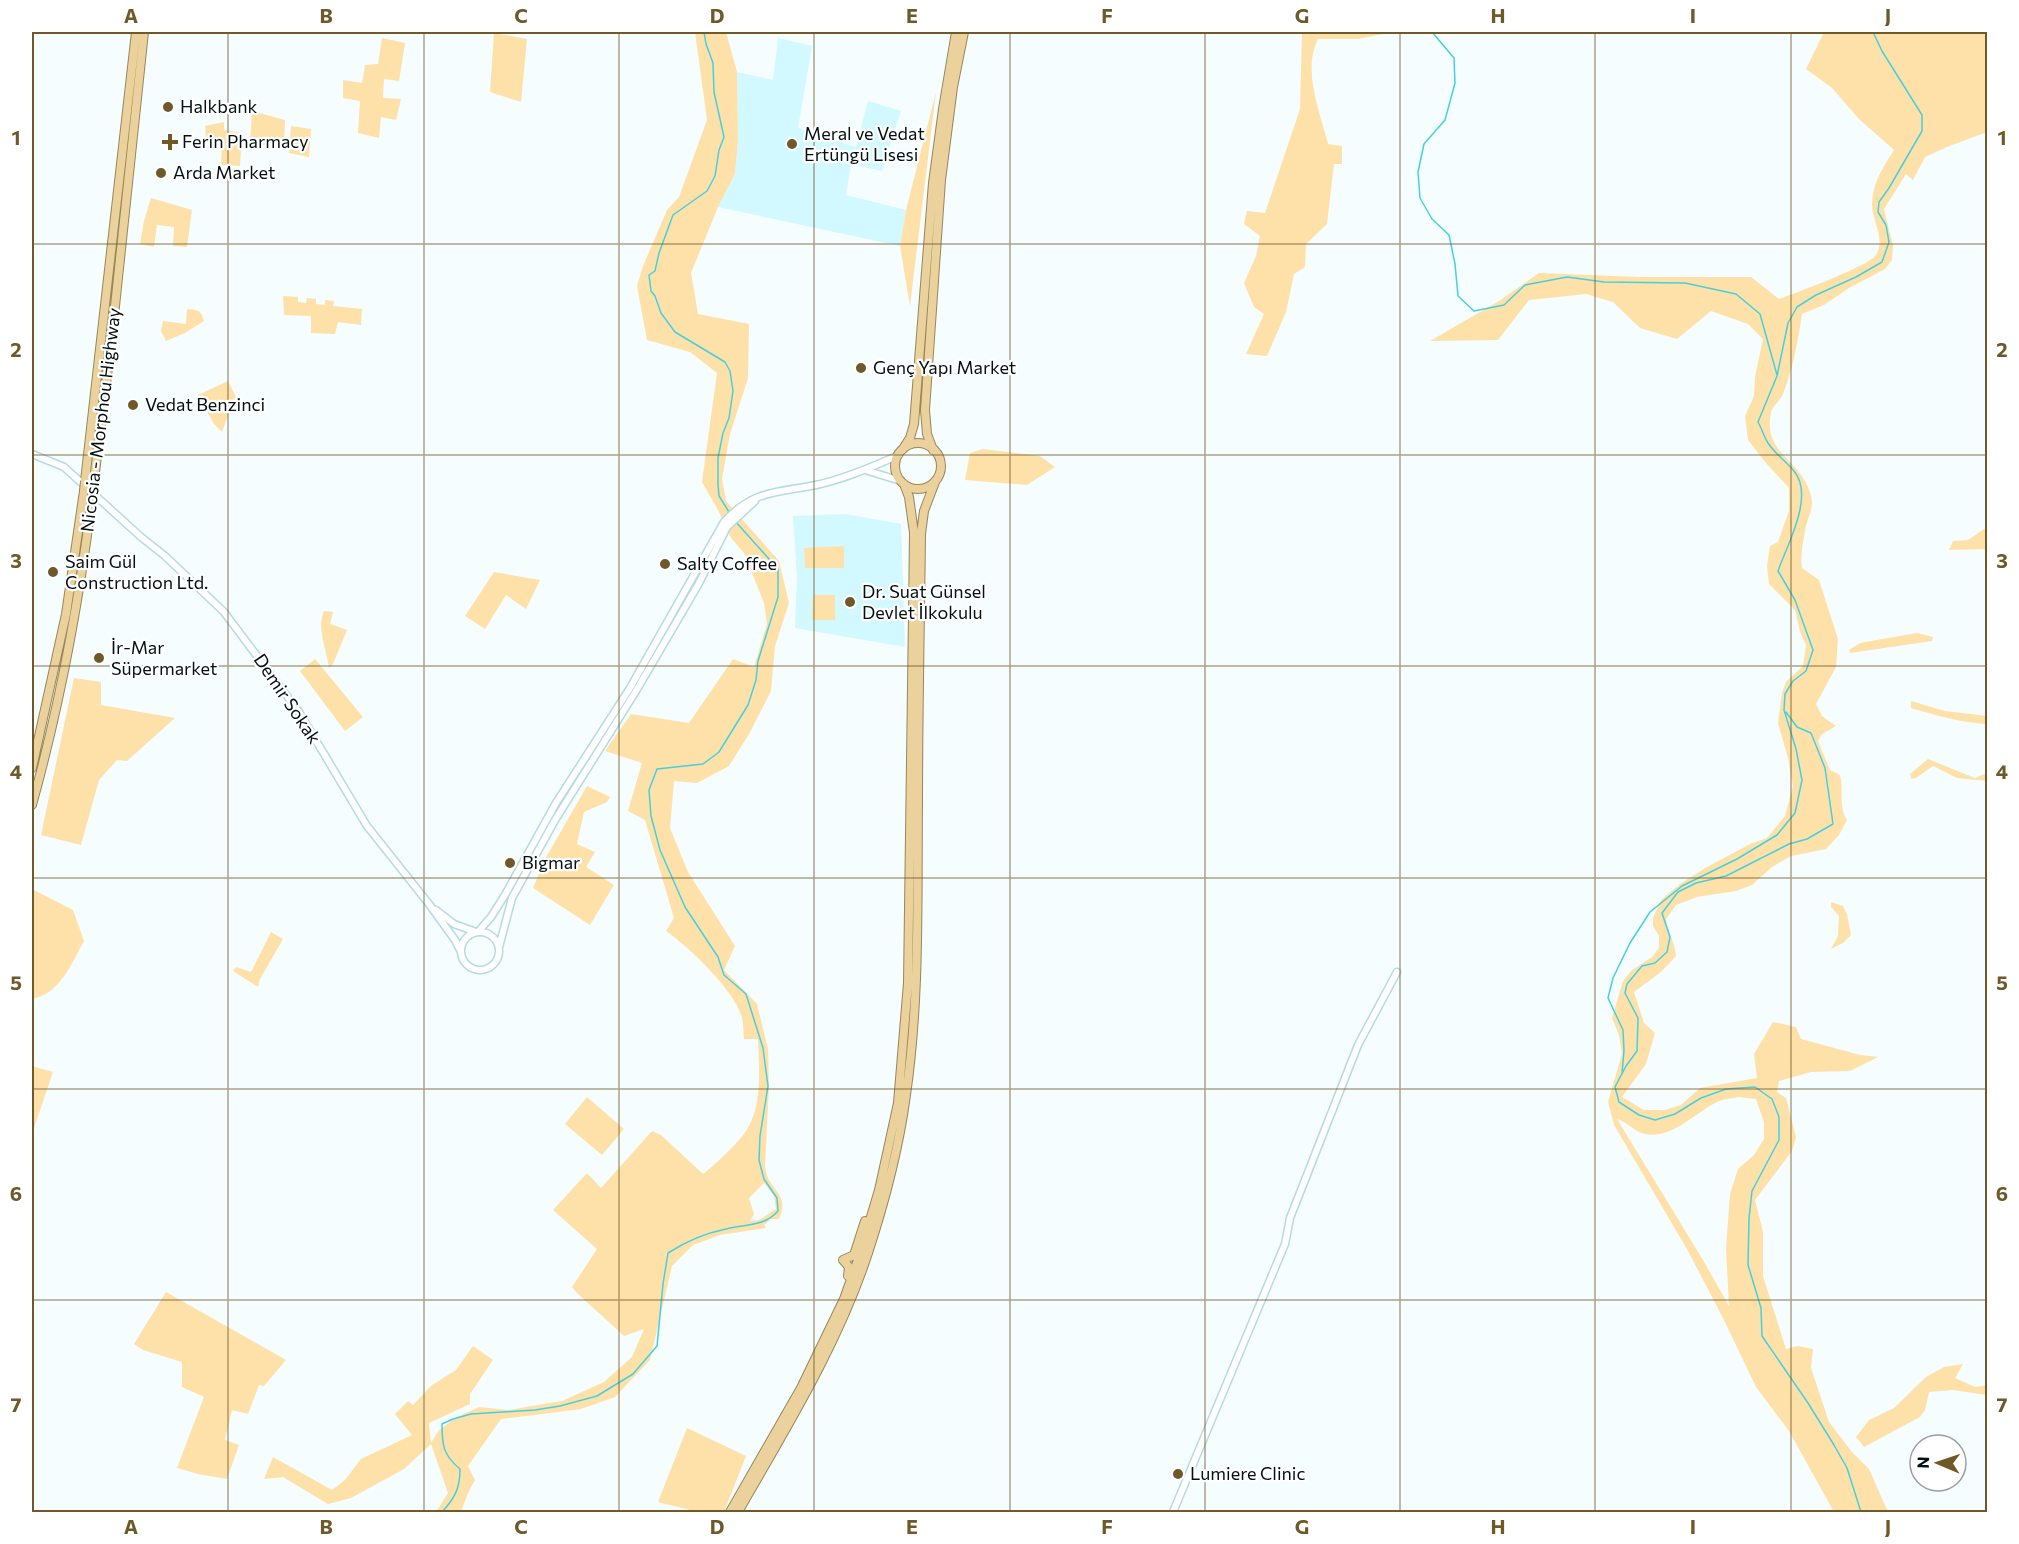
<svg xmlns="http://www.w3.org/2000/svg" width="2019" height="1544" font-family="Commissioner,sans-serif">
	<style>
		.built { fill: #d2f9ff }
		.green { fill: #fde1a8; fill-rule: evenodd }
		.lines { fill: none; stroke-linecap: round; stroke-linejoin: round }
		.stream { stroke: #45d0e1; stroke-width: 1.5 }
		.tertiary-casing { stroke: #b5dbe1; stroke-width: 9 }
		.trunk-casing { stroke: #97865c; stroke-width: 10 }
		.tertiary { stroke: #fff; stroke-width: 6 }
		.trunk { stroke: #ebd29c; stroke-width: 8 }
		.trunk-bridge-casing { stroke: #97865c; stroke-width: 10; stroke-linecap: butt }
		.trunk-bridge { stroke: #ebd29c; stroke-width: 8 }
		.grid { fill: none; stroke: #6f5928; stroke-width: 1.5; stroke-opacity: 0.55 }
		.poi-dot { fill: #6f5928; stroke: #fff; stroke-width: 2 }
		.labels { text-anchor: middle; stroke-width: 4.5; stroke-linejoin: round; paint-order: stroke }
		.poi-label { font-size: 18px; fill: #030f11; stroke: #fff; text-anchor: start }
		.street-label { font-size: 18px; fill: #030f11; stroke: #fff }
		.neatline { fill: none; stroke: #6f5928; stroke-width: 2 }
		.grid-label { font-size: 20px; text-anchor: middle; font-weight: bold; fill: #6f5928 }
	</style>
	<rect width="100%" height="100%" fill="#f5fdfe"/>
	<path class="built" d="M778,38L812,46L798,128L856,147L868,101L901,111L882,171L851,164L846,195L906,210L900,246L718,207L735,174L738,140L737,72L773,80Z
		M845,514L901,524L905,647L795,628L797,576L793,516Z"/>
	<path class="green" d="M695,32H726L737,72L738,140L735,174L718,207L691,273L698,314L749,324L748,378L730,434L722,479L726,501L779,561L789,603L775,646L771,691L749,734L729,766L697,783L674,781L670,828L688,872L735,946L724,970L757,1004L768,1049L769,1087L765,1165C766,1171 767,1178 771,1183C780,1196 787,1202 779,1219H771L764,1225L766,1228L720,1235L693,1245L672,1266L650,1360L615,1397L581,1409L501,1419L468,1466L475,1480L468,1493L461,1512H436L448,1493L431,1444L404,1469L351,1498L328,1504L283,1477L264,1479L273,1457L332,1490L345,1480L361,1459L412,1435L395,1414L408,1401L413,1405L432,1385L456,1370L473,1346L493,1360L470,1394V1404L429,1423L431,1443L439,1430L457,1417L479,1407L508,1410L562,1401L604,1382L632,1357L644,1329L624,1336L577,1293L572,1287L597,1249L553,1210L587,1173L601,1188L652,1131L661,1135L703,1174C715,1165 738,1143 746,1131C763,1105 759,1069 758,1039H744C743,1031 744,1022 741,1015C732,988 689,947 666,931L674,918L645,820L628,811L642,763L605,751L631,714L689,723L733,659L754,667L767,624L764,603L744,553L731,538L718,510L702,482L717,373L690,352L647,340L637,286L643,266L667,210L679,197L707,120ZM764,1183L774,1196L776,1209L759,1220L750,1221L754,1214L749,1198Z
		M1302,32H1384L1388,33L1358,39H1318C1302,71 1320,111 1328,144L1342,146V164H1334L1327,224L1306,244L1305,267L1294,274L1286,312L1267,356L1246,354L1264,314L1254,307L1244,283L1256,256L1260,236L1244,224L1247,211L1265,213L1300,109Z
		M1824,32H1987V132L1947,147L1925,157L1913,180L1906,174L1884,209L1893,246L1892,260L1885,269L1849,288L1824,305L1802,314C1798,341 1793,368 1783,394C1780,401 1772,406 1771,413C1763,451 1795,457 1808,487C1817,508 1808,513 1805,531C1803,543 1800,556 1802,568L1819,580L1838,639L1836,667L1816,704L1822,716L1836,726L1822,734L1818,741L1830,770L1840,775C1844,790 1838,807 1847,820L1839,835L1826,849L1791,856L1772,867L1752,885L1736,891L1697,897L1676,905L1666,919C1667,932 1675,941 1676,956L1661,972L1634,992L1644,1023L1655,1033L1646,1064L1622,1097L1644,1110H1665L1681,1105L1700,1088L1757,1078L1754,1054L1773,1022L1796,1027L1801,1039L1860,1055L1878,1057L1850,1071L1811,1072L1779,1081L1777,1092L1786,1098L1796,1137L1792,1151L1755,1200L1763,1232V1276L1786,1349L1798,1346L1813,1349L1811,1368L1829,1422L1852,1452L1869,1469L1888,1512H1834L1789,1431L1756,1387L1723,1318L1688,1251L1614,1125L1608,1102L1622,1054L1619,1035L1612,1018L1623,981L1632,970L1652,957L1659,948V936L1653,926V918L1661,900L1680,884L1707,867L1750,844L1767,838L1785,816L1793,786L1788,758L1778,723L1782,693L1786,682L1803,666L1806,645L1800,632L1795,610L1769,584L1767,566L1770,546L1778,542L1789,511V488L1765,462L1748,440L1745,416L1754,396L1755,377L1763,339L1748,324L1711,311L1677,339L1640,328L1613,302L1586,294L1529,300L1498,340L1430,341L1499,301L1539,273L1640,277H1751L1779,299C1796,293 1869,266 1876,255C1886,240 1872,220 1872,205C1872,184 1883,167 1894,150L1859,119L1832,88L1806,69ZM1738,1097L1756,1099L1764,1122V1139L1754,1155L1738,1169L1730,1194L1726,1248L1729,1306L1703,1260L1617,1119C1627,1122 1633,1130 1642,1133C1668,1142 1694,1114 1715,1103C1721,1099 1731,1099 1738,1097Z
		M494,33L527,39L521,102L490,92Z
		M382,38L405,43L399,81L384,79L383,98L401,99L396,120L381,117L379,138L358,133L360,101L343,98V80L362,83L365,65L378,64Z
		M936,92L910,306L900,246L906,210Z
		M252,111L285,120L284,147L250,145Z
		M224,122V130L242,133L240,166L221,165L222,143L206,140L205,126Z
		M291,126L311,129L309,157L289,153Z
		M151,198L192,210L187,247L173,246L174,227L157,225L154,247L140,244L144,221Z
		M283,296L298,297V302L306,303L307,298L316,299V304L325,305V300L334,301L333,306L362,309L361,325L338,322L335,334L311,333V316L284,315Z
		M187,309C198,310 201,310 204,321L185,333L166,341L161,331L163,321L186,324Z
		M228,381L236,397L234,399L222,432L214,424L198,395Z
		M983,449L1040,456L1055,467L1027,485L965,480L970,453Z
		M1987,527V549L1949,550L1953,541L1968,540Z
		M844,546V568H805L804,548Z
		M494,572L540,580L526,609L506,595L485,629L465,616Z
		M813,595H835V620H812Z
		M324,611L333,612L330,624L347,630L333,664L329,668C327,649 316,629 324,611Z
		M1917,633L1933,637L1932,641L1850,653L1849,650L1860,643Z
		M315,659L363,717L345,731L300,671Z
		M74,678L101,682V705L175,718L127,761L117,760L99,780L81,845L41,835Z
		M1911,701L1945,711L1987,716V724C1961,723 1936,715 1911,708Z
		M1928,759L1975,778L1987,773V781L1957,778L1933,766L1916,778L1911,779L1910,774Z
		M587,786L610,797L607,802L584,812L577,844L595,852L586,867L614,885L590,925L533,888L545,859Z
		M32,889L73,910L84,941C71,964 61,993 32,999Z
		M1831,902L1843,906L1847,914L1851,935L1843,943L1831,949L1838,936L1839,916L1831,907Z
		M271,932L283,939L260,979L258,987L233,971L236,967L251,972Z
		M32,1066L53,1072L34,1128L32,1127Z
		M587,1097L624,1129L602,1155L565,1124Z
		M166,1292L286,1360L264,1386L259,1385L248,1414L232,1410L225,1440L239,1445L227,1479L198,1474L177,1468L204,1397L182,1387V1362L143,1350L134,1344Z
		M1963,1364L1955,1378L1975,1387L1987,1385V1395L1953,1390L1929,1392L1925,1410L1920,1417L1864,1447L1856,1437L1869,1420L1894,1408L1926,1377L1944,1367Z
		M687,1428L746,1456L724,1512H698L658,1502Z"/>
	<g class="lines">
		<path class="stream" d="M704,32L706,44L713,63L714,92L724,137L719,150L715,176L707,191L673,215L659,253L655,271L649,275L651,291L655,296L661,313L675,332L725,362L730,371L733,391L729,418L723,433L718,458V485L719,496L729,512
			M1432,32L1454,58L1455,83L1445,120L1424,144L1418,172L1420,198L1432,219L1449,235L1455,264L1458,296L1474,311L1504,305L1525,285L1567,277L1604,282L1685,283L1736,294L1760,314L1777,375
			M1786,712L1797,727L1811,733L1825,768L1833,824L1807,839L1789,844L1726,876L1696,883L1678,892L1662,913L1670,937L1667,952L1655,963L1642,966L1627,984L1625,993L1638,1018L1637,1051L1626,1066L1615,1087L1619,1102L1639,1115L1655,1120L1675,1114L1701,1098L1726,1089L1755,1087L1772,1099L1779,1117V1140L1752,1191L1749,1218L1748,1265L1761,1308L1762,1336L1808,1403L1834,1445L1847,1468L1861,1512
			M1622,1074L1624,1050L1623,1030L1608,998L1613,978L1630,943L1650,912L1682,886L1737,859L1777,835L1795,813L1802,780L1796,749L1784,710L1785,694L1793,681L1806,671L1813,650L1795,600L1778,571C1787,545 1815,496 1794,471C1786,461 1775,454 1768,443C1764,437 1762,429 1758,422L1777,376L1788,323L1797,307L1816,295L1856,277L1882,262L1889,242L1886,225L1878,212L1879,202L1889,188L1922,131V115L1882,51L1873,32
			M442,1512C455,1498 460,1488 460,1469C443,1455 442,1445 442,1424L453,1419L471,1414L535,1410L560,1406L597,1396L633,1374L657,1346L663,1284L668,1253C685,1242 706,1233 726,1229C745,1224 764,1227 778,1211L777,1198L764,1179L759,1160L760,1136L768,1086L763,1048L746,994L724,975L718,957L685,907L660,850L651,816L649,790L657,769L703,764L719,752L748,705L756,680L758,661L778,597V569L735,521"/>
		<defs>
			<path id="tertiary" d="M32,454L64,467L141,537L165,556L224,612L299,712L367,826L429,904L455,940L461,952
				M865,470L901,481
				M436,910L454,924L476,932
				M461 951a19 19 0 1 1 38 0a19 19 0 1 1-38 0Z
				M478,932L491,917L505,895L556,803L630,688L724,522C753,490 776,493 816,485C844,479 872,467 899,455
				M499,947L512,898L555,820L636,691L698,585L727,527L755,501
				M1173,1512L1285,1244L1290,1218L1358,1045L1397,972"/>
			<path id="trunk" d="M895 466a23 23 0 1 1 46 0a23 23 0 1 1-46 0Z
				M903,449L910,438L914,424L933,183L943,109L956,32
				M933,450L927,434L925,410L941,180L953,87L964,32
				M85,481L136,32
				M93,488L111,344L144,32
				M32,768L66,614L84,491
				M32,805C60,704 79,602 92,498
				M848,1276L849,1267L843,1260L854,1255L865,1221
				M730,1512L801,1388L844,1299L859,1257L879,1190L898,1103L908,983L913,614L914,533L909,497L904,484
				M738,1512C786,1428 838,1345 868,1253C885,1201 899,1148 906,1095C920,999 917,901 918,804C918,714 920,624 921,534L924,511L935,482"/>
		</defs>
		<use href="#tertiary" class="tertiary-casing"/>
		<use href="#trunk" class="trunk-casing"/>
		<use href="#tertiary" class="tertiary"/>
		<use href="#trunk" class="trunk"/>
		<defs>
			<path id="trunk-bridge" d="M84,491L85,481
				M92,498L93,488"/>
		</defs>
		<use href="#trunk-bridge" class="trunk-bridge-casing"/>
		<use href="#trunk-bridge" class="trunk-bridge"/>
	</g>
	<path class="grid" d="M228,32V1512M424,32V1512M619,32V1512M814,32V1512M1010,32V1512M1205,32V1512M1400,32V1512M1595,32V1512M1791,32V1512M32,244H1988M32,455H1988M32,666H1988M32,878H1988M32,1089H1988M32,1300H1988"/>
	<g class="poi-dot">
		<circle cx="168" cy="107" r="6"/>
		<path d="M167 133h6v6h6v6h-6v6h-6v-6h-6v-6h6z"/>
		<circle cx="792" cy="144" r="6"/>
		<circle cx="161" cy="173" r="6"/>
		<circle cx="861" cy="368" r="6"/>
		<circle cx="133" cy="405" r="6"/>
		<circle cx="665" cy="564" r="6"/>
		<circle cx="53" cy="572" r="6"/>
		<circle cx="850" cy="602" r="6"/>
		<circle cx="99" cy="658" r="6"/>
		<circle cx="510" cy="863" r="6"/>
		<circle cx="1178" cy="1474" r="6"/>
	</g>
	<g class="labels">
		<g class="poi-label">
			<text x="180" y="113">Halkbank</text>
			<text x="804" y="140">Meral ve Vedat<tspan x="804" dy="21">Ertüngü Lisesi</tspan></text>
			<text x="182" y="148">Ferin Pharmacy</text>
			<text x="173" y="179">Arda Market</text>
			<text x="873" y="374">Genç Yapı Market</text>
			<text x="145" y="411">Vedat Benzinci</text>
			<text x="65" y="568">Saim Gül<tspan x="65" dy="21">Construction Ltd.</tspan></text>
			<text x="677" y="570">Salty Coffee</text>
			<text x="862" y="598">Dr. Suat Günsel<tspan x="862" dy="21">Devlet İlkokulu</tspan></text>
			<text x="111" y="654">İr-Mar<tspan x="111" dy="21">Süpermarket</tspan></text>
			<text x="522" y="869">Bigmar</text>
			<text x="1190" y="1480">Lumiere Clinic</text>
		</g>
		<g class="street-label">
			<text transform="translate(101 420) rotate(-83)" y="6">Nicosia - Morphou Highway</text>
			<text transform="translate(287 699) rotate(56)" y="6">Demir Sokak</text>
		</g>
	</g>
	<rect width="2019" height="1544" fill="none" stroke="#ffffff" stroke-width="66"/>
	<g transform="translate(1938 1463) rotate(272)"><circle r="28" fill="#ffffff" stroke="#9a9fa0" stroke-width="1.5"/>
	<path d="M0-4.5L10 22L0 15L-10 22Z" fill="#6f5928"/>
	<text y="-9" font-size="16" font-weight="bold" text-anchor="middle" fill="#030f11">N</text>
	</g>
	<rect x="33" y="33" width="1953" height="1478" class="neatline"/>
	<g class="grid-label">
		<text x="131" y="23">A</text>
		<text x="326" y="23">B</text>
		<text x="521" y="23">C</text>
		<text x="717" y="23">D</text>
		<text x="912" y="23">E</text>
		<text x="1107" y="23">F</text>
		<text x="1302" y="23">G</text>
		<text x="1498" y="23">H</text>
		<text x="1693" y="23">I</text>
		<text x="1888" y="23">J</text>
		<text x="16" y="145">1</text>
		<text x="2002" y="145">1</text>
		<text x="16" y="357">2</text>
		<text x="2002" y="357">2</text>
		<text x="16" y="568">3</text>
		<text x="2002" y="568">3</text>
		<text x="16" y="779">4</text>
		<text x="2002" y="779">4</text>
		<text x="16" y="990">5</text>
		<text x="2002" y="990">5</text>
		<text x="16" y="1201">6</text>
		<text x="2002" y="1201">6</text>
		<text x="16" y="1412">7</text>
		<text x="2002" y="1412">7</text>
		<text x="131" y="1534">A</text>
		<text x="326" y="1534">B</text>
		<text x="521" y="1534">C</text>
		<text x="717" y="1534">D</text>
		<text x="912" y="1534">E</text>
		<text x="1107" y="1534">F</text>
		<text x="1302" y="1534">G</text>
		<text x="1498" y="1534">H</text>
		<text x="1693" y="1534">I</text>
		<text x="1888" y="1534">J</text>
	</g>
</svg>
